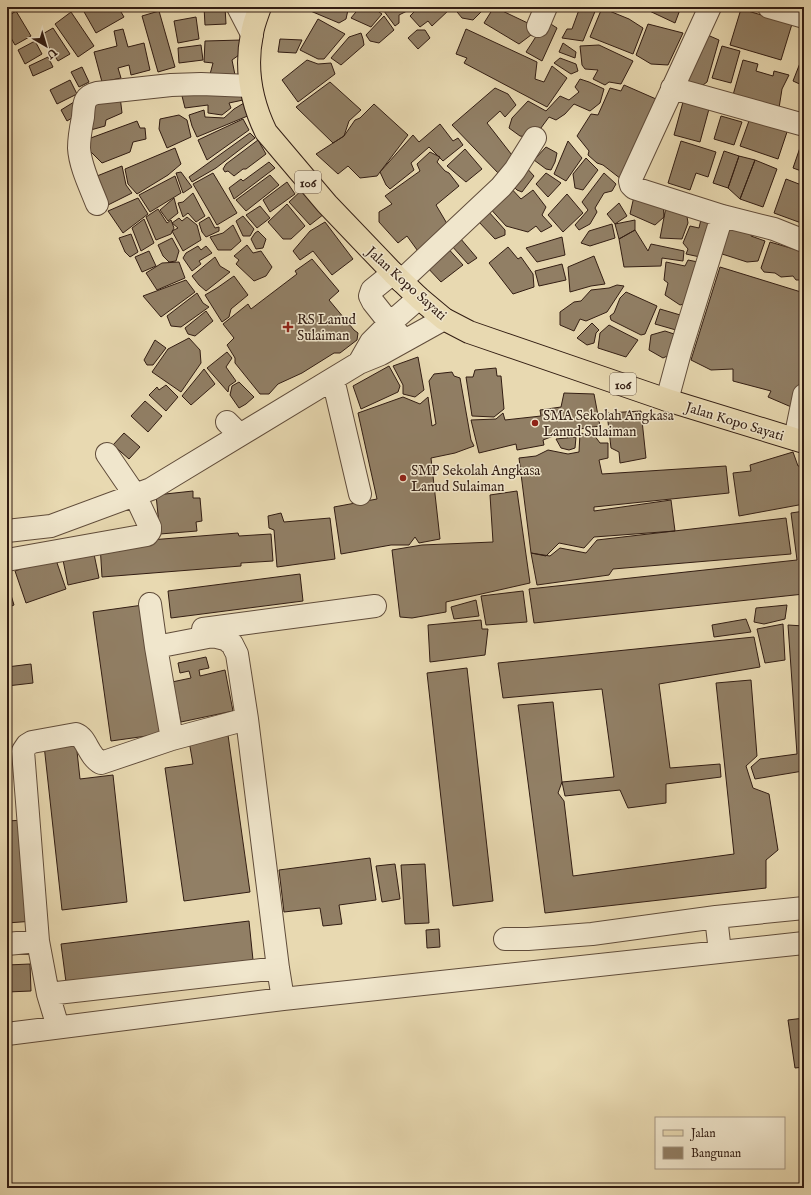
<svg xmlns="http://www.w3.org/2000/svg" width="811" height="1195" font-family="'IM FELL English',serif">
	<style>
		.building { fill: #917f65; stroke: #321d13 }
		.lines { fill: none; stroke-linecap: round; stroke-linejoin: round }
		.minor-casing { stroke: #604c3a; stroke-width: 24 }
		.major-casing { stroke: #321d13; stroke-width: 24 }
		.minor { stroke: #f0e6cc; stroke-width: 22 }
		.major { stroke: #e8d9b1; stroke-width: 22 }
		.poi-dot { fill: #8f2418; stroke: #f0e6cc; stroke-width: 1.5 }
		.labels { text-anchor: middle; stroke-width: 3; stroke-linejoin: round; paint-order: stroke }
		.shield { fill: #f0e6cc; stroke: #6b594a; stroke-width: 1 }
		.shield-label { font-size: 13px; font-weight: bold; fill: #321d13 }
		.street-label { font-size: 14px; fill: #321d13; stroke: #f0e6cc }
		.poi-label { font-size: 14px; fill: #321d13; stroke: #f0e6cc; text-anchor: start }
	</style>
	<rect width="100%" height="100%" fill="#e8d9b1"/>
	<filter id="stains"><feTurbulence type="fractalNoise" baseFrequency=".005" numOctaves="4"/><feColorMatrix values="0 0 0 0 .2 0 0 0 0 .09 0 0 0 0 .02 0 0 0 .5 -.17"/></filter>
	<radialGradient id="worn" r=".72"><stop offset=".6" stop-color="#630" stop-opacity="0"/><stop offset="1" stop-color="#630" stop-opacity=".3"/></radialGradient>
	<path class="building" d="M88,7H118L124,17L96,33L83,10Z
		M204,7H225L226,24L205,25Z
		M301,7H351L348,10L346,19L339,23Z
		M360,7H372L382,14L371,27L351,18Z
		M381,7H407V11L399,15V23L395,26Z
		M412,7H448L450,9L432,26L428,21L420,27L410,16L415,11Z
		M453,7H481L484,9L473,20L462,18Z
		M494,7L534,26L531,35L519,44L484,23Z
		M580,7H590L596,9L583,41L562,38L567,29H572Z
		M641,7H681L675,23Z
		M602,8L629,19L643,28L633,54L590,37Z
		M741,9L792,24L781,60L730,45Z
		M16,11L31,36L15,45L7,31V17Z
		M159,11L175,67L158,72L142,16Z
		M71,12L94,46L78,57L55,24Z
		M384,16L394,30L379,43L370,41L366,35Z
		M196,17L199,39L178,43L174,21Z
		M318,19L345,34L324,59H318L300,50Z
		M546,21L557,28L542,61L526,52Z
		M648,24L683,33L668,65L651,64L636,55Z
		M53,28L70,54L58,61L41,35Z
		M123,29L128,47L144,43L150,70L131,75L129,65L118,68L121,78L102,82L94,52L117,46L114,31Z
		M466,29L537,62L535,79L544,82L552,66L567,78L547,107L464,63L467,58L456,54Z
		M417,30H425L430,38L418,49L408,38Z
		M361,33L363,39L364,45L341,65L331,58L349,37Z
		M703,33L719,40L707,82L699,88L680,81Z
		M280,39L302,40L296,53L278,52Z
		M242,40L239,55L232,60L235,75L209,78L213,63L204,62L205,41Z
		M35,41L42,54L25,64L18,50Z
		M563,43L576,52L575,58L559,52Z
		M201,45L203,60L179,63L178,48Z
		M599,45L633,61L621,84L609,82L605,85L593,79L598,70L585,69L582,65L580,46Z
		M722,46L740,51L731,83L712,78Z
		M48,57L53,67L33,76L29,66Z
		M804,57V86L793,81L802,58Z
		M560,58L576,64L578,71L571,74L554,63Z
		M307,60L318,64L331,63L335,74L298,102L282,80Z
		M743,60L758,64L756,71L773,76L774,71L789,75L782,89L779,108L733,95Z
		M82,67L89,82L79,87L71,72Z
		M580,79L589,82L604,89L600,103L590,111L574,104L565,114L556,120L549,117L538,132L528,137L520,136L509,128L512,118L528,101L546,111L560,96L569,100L579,92L575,87Z
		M70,80L77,94L57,104L50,90Z
		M330,82L361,110L349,121L344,136L333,143L296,107Z
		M624,85L656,99L621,179L603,165L597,163L588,155L589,151L577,136L591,114L598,115L610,88L621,91Z
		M180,88L241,89L243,100L229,103L231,108L222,115L208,113V105L185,108Z
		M495,88L508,94L516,105L505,117L500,111L487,123L515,159L499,174L452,125Z
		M120,96L122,113L106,120L105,126L87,131L91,100Z
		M74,102L80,113L67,121L61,110Z
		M683,102L709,109L700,142L674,135Z
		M244,103L250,115L197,137L192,126L189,115L204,110L205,117L224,118L234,109Z
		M374,104L408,135L377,176L360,178L348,166L338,174L316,154L344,136L355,120L360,118Z
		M179,115L187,120L191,137L167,148L159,129L160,119Z
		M721,116L742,122L734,145L714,139Z
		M750,118L787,132L778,159L740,146Z
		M243,119L249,130L207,160L198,140Z
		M137,121L140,128H145L146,139L133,142L130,152L102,163L90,151L88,139Z
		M440,124L453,141L458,138L463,145L443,161L429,147L411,163L414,170L390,189L386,185L380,172L413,135L419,142Z
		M250,133L255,138L216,168L192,182L189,177Z
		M804,136V172L793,168Z
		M258,140L266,154L246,169H243L234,176L228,171L225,172L223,169L226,164Z
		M568,141L582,158L566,181L554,174Z
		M681,141L716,152L708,177L696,173L690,190L668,183Z
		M546,147L557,153L555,162L551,170L546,169L534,160Z
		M175,148L181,164L168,175L137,194L128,184L125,169Z
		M465,149L482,169L466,182L447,166Z
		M724,151L739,156L728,188L713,183Z
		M430,152L440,157L437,162L445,171L449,173L459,186L436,205L449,227L420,254L407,236L398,243L379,222V212L392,204L385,196L420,171L417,164Z
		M739,156L755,160L740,199L728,188Z
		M586,158L598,170L583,190L575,188L573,174Z
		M755,160L777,169L763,207L740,199Z
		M269,162L275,168L234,199L229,188L241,179L243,181Z
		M523,164L534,176L522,192L517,190L509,182Z
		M122,166L126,185L132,193L108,205L97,176Z
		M181,172L192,187L183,193L176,173Z
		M213,173L237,213L217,225L193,184Z
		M546,173L561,183L548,197L536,184Z
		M604,173L616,184L612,191L604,193L595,208L597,212L590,224L579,230L575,225L588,210L582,202Z
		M270,175L279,185L246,211L236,200Z
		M175,176L181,193L150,212L139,195Z
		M786,179L804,186V224L774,213Z
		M287,182L295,194L270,212L263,200Z
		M508,185L521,199L533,190L546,207L542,215L552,226L541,232L536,226L528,232L506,226L487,205Z
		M303,189L324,214L310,225L289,202Z
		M635,192L663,202L664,217L655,225L630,214Z
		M193,193L205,216L196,222L188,213L183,217L178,203L183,202Z
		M567,194L583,213L563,232L548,215Z
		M138,198L148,214L123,233L108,211Z
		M174,198L178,213L168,221L160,210Z
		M619,203L627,216L615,224L607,214Z
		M287,204L305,226L291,239H283L268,222Z
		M260,206L270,218L257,228L246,215Z
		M666,207L686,210L688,223L682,239L660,238Z
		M158,209L167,223L171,220L174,228L171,234L156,240L146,217Z
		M488,211L505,230V235L495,239L478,221Z
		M702,215L717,220L700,257L686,254L688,249L683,243L690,226L699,228Z
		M243,216L254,229L250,236H243L236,221Z
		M187,217L197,225L201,240L183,251L172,231L178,228L172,223L179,218L182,221Z
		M209,217L215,228L219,227V231L206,237L202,232L199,223Z
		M144,219L154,243L141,251L132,228Z
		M635,220V230L619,239L615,224Z
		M325,222L353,259L332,275L313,251L300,260L293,251L310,231Z
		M725,223L752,231L751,236L765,241L758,261L747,262L719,253Z
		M612,224L615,238L590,246L581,243L589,231Z
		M233,225L241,241L231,250H218L210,237L223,233Z
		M635,230L648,251L651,244L684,251L683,261L662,258L661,266L624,267L619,239Z
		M258,231L266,239L263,248L256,249L251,239L255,233Z
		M131,234L138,252L130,257L125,252L119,238Z
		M562,237L565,255L537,262L526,248Z
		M172,238L179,251L176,261L169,262L163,256L158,245Z
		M460,238L477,258L468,264L451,245Z
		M770,242L804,252V275L802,280H796L793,276L781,277L775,273L764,272L761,268Z
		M247,245L253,253L261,251L272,267L266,276L254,281L236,264L239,260L234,256Z
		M445,245L463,265L441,282L424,264Z
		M198,246L201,250L206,246L212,253L199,261L201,264L192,271L183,258L186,253Z
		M508,247L518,259L521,257L533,274L534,287L513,294L489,263Z
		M149,251L156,266L142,272L135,257Z
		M594,256L605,284L591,286L570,292L568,267Z
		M215,257L220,266L230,272L206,291L199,285L192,276Z
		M312,259L339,291L329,300L354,330L358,333L357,340L340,353H334L302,373L278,384L269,394H260L235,363V358L227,345L234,338L223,324L248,304L251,309L297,274L295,271Z
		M688,260L703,263L691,302L680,305L665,295L668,283L664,280L666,262L685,266Z
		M179,262L185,278L157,290L146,273L162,263Z
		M562,264L566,280L539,286L535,271Z
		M720,267L801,292L804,284V385L796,409L768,397L771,391L733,381V369L711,370L691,360Z
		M234,276L248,295L231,309L229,317L222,322L205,295L217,288Z
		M186,280L195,292L161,317L143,296Z
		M617,285L624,286L607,312L586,321L580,319L574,331L560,325V312L574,302L581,301L591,290L609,288Z
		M626,292L657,306L645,334L641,335L611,320L610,316L614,313L620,298Z
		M197,293L203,303L209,307L181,327L171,326L167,316Z
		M660,309L687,317L683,332L655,324Z
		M206,311L213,321L195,336L188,334L185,328Z
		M592,323L599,330L596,333L594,343L587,345L577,338Z
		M609,325L638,340L626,357L598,348L600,333Z
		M665,331L680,336L676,352L663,358L649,350L651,335Z
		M189,338L200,350L201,363L181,392L152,372L168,349Z
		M155,340L166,348L153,365H147L144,360Z
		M227,352L232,358L226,367L236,381L229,386L228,392L207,368Z
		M418,357L424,390L415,397L403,394V385L393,366Z
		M389,366L400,386L398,392L361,409L353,386Z
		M496,368L497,376H501L504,409L494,417L472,416L466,377H473L475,370Z
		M204,369L215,384L191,405L182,396Z
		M452,372L454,376L460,378L471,440L474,446L455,453L431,458L440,539L419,543L415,537L409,545H391L341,554L334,507L377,499L358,413L403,397L420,404L428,397L432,426L436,424L429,381L434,374Z
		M239,382L254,397L246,404L239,408L230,395L232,386Z
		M166,385L178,397L166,411L149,395L157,387L159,390Z
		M564,393L594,394L600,426L566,431L543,440L544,445L517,450L516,444L479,453L471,420L496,419L503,413L505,420L541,416L540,410L561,407Z
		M145,401L162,416L148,432L131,416Z
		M641,411L646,458L620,463L619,452L611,448L607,413Z
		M124,433L140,447L129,459L113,445Z
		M580,433L594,435L600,443H608V458L599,460L602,474L726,466L729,493L594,507V511L671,500L675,531L594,537L584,548L559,543L546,556L531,553L519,458L536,456L548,450L568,454L579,452Z
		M576,437L575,448L569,450L561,448L556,439Z
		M793,452L798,466H804V504L739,516L733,473L751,471L750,465Z
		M193,491V498H200L202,521L196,522L197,531L160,534L156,495Z
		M517,491L530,583L446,602V612L412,618L400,617L392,550L422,545L493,542L490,495Z
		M804,511V594L534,623L529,589L797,560L791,513Z
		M281,513L284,522L330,518L335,559L277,567L274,530L269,528L268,516Z
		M786,518L791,554L613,569L609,575L537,585L531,553L550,556L560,548L586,553L597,540Z
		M238,533L239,536L271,534L273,561L241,563V566L102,577L100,544Z
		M94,554L99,578L68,585L63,560Z
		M55,557L66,589L26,603L15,571Z
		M300,574L303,601L171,618L168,591Z
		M7,582L14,605L7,608Z
		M523,591L527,622L486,625L481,596Z
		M476,600L479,616L454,619L451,607Z
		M143,605L161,734L111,741L93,612Z
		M787,605L785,619L764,624L754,622L756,608Z
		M746,619L751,632L714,637L712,625Z
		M481,620L482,629H488L485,655L430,662L428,625Z
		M783,624L785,660L765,663L757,629Z
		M788,625L804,626V779L803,771L755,779L751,767L760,759L797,754Z
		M754,637L760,667L659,684L670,768L720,764L721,777L666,784V803L628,808L620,790L565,796L562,782L614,777L602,689L503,698L498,663Z
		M206,657L209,668L199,670L200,676L225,670L233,711L181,722L172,682L191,678L189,671L180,673L178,663Z
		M31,664L33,683L7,686V667Z
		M467,668L493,901L453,906L427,673Z
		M751,680L757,756L746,766L753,788L769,794L778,850L766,860V888L545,913L518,705L553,702L562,782L558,793L564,801L573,876L734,854L716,683Z
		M228,735L250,892L184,901L165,768L193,764L189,741Z
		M76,742L80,779L113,775L127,902L62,910L44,745Z
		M25,820L34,921L7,923V821Z
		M370,858L376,900L339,905L342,924L323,926L320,908L284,912L279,870Z
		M395,864L400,899L382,902L376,866Z
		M425,864L429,923L405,924L401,865Z
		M249,921L253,960L66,982L61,944Z
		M439,929L440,947L427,948L426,930Z
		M30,964L31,991L7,992V965Z
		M804,1018V1067L795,1068L788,1020Z"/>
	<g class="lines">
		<defs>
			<path id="minor" d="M238,7L252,34
				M710,7L630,181L631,185L634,188L722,216L774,229L804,241
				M769,7L804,17
				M538,26L546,7
				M672,88L804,125
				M97,204C90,186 80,166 79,148C79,138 81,127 83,117C84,105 83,96 97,93L171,85L201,84L250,86
				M393,273L372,290L370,296L373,302L404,341
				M401,281L501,187L515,170L535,138
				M359,363L371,342L389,324L419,298
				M333,379L360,494
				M667,400L680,352L722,216
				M227,422L240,435
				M795,439L804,395
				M7,531L51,526L151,489L359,363L381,354L444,319
				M7,560L147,535L150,531V527L135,495L107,454
				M150,604L156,647L172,739
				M203,629L375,606
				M156,647L213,636L225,639L232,644L237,654L247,719L278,968L283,999
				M716,917L720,952
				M505,939H528L592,934L716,917L804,908
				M7,944L38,941
				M48,994L278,968
				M58,1027L48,994L38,941L23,751L27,745L32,742L76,734C87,738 88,756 101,763L172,739L247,719
				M7,1034L283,999L804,943"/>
			<path id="major" d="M260,7C257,16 253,25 252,34C245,68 251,101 266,132L327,204L393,273L419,298L444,319L469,332L667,400L804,442"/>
		</defs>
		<use href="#minor" class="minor-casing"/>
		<use href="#major" class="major-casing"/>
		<use href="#minor" class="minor"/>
		<use href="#major" class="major"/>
	</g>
	<g class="poi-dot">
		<path d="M286 321h4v4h4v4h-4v4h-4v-4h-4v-4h4z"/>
		<circle cx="535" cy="423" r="4"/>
		<circle cx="403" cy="478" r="4"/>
	</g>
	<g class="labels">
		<g class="shield">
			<rect x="295" y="171" width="26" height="22" rx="3"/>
			<rect x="610" y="373" width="26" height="22" rx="3"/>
		</g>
		<g class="shield-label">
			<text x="308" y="187">106</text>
			<text x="623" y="389">106</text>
		</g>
		<g class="street-label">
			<text transform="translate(407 283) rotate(42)" y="5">Jalan Kopo Sayati</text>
			<text transform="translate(735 421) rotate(17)" y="5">Jalan Kopo Sayati</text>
		</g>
		<g class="poi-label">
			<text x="297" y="324">RS Lanud<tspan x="297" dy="16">Sulaiman</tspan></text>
			<text x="543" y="420">SMA Sekolah Angkasa<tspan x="543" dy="16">Lanud Sulaiman</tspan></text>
			<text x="411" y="475">SMP Sekolah Angkasa<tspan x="411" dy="16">Lanud Sulaiman</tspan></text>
		</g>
	</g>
	<rect width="811" height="1195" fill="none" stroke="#e8d9b1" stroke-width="24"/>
	<rect x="8" y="8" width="795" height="1179" fill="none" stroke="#321d13" stroke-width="2"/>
	<rect x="12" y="12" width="787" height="1171" fill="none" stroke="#321d13"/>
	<rect x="655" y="1117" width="130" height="52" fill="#f0e6cc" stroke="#a49682"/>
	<rect x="663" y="1130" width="20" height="6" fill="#e8d9b1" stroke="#a49682"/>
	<text x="691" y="1137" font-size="12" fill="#321d13">Jalan</text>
	<rect x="663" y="1147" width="20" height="12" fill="#917f65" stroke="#a49682"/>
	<text x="691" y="1157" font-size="12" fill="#321d13">Bangunan</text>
	<g transform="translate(46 46) rotate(142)" stroke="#f0e6cc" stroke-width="3" paint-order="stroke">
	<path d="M0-3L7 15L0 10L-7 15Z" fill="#321d13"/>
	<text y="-6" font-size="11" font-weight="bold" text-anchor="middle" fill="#321d13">U</text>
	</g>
	<rect width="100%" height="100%" filter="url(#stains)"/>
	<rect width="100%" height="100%" fill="url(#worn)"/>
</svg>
